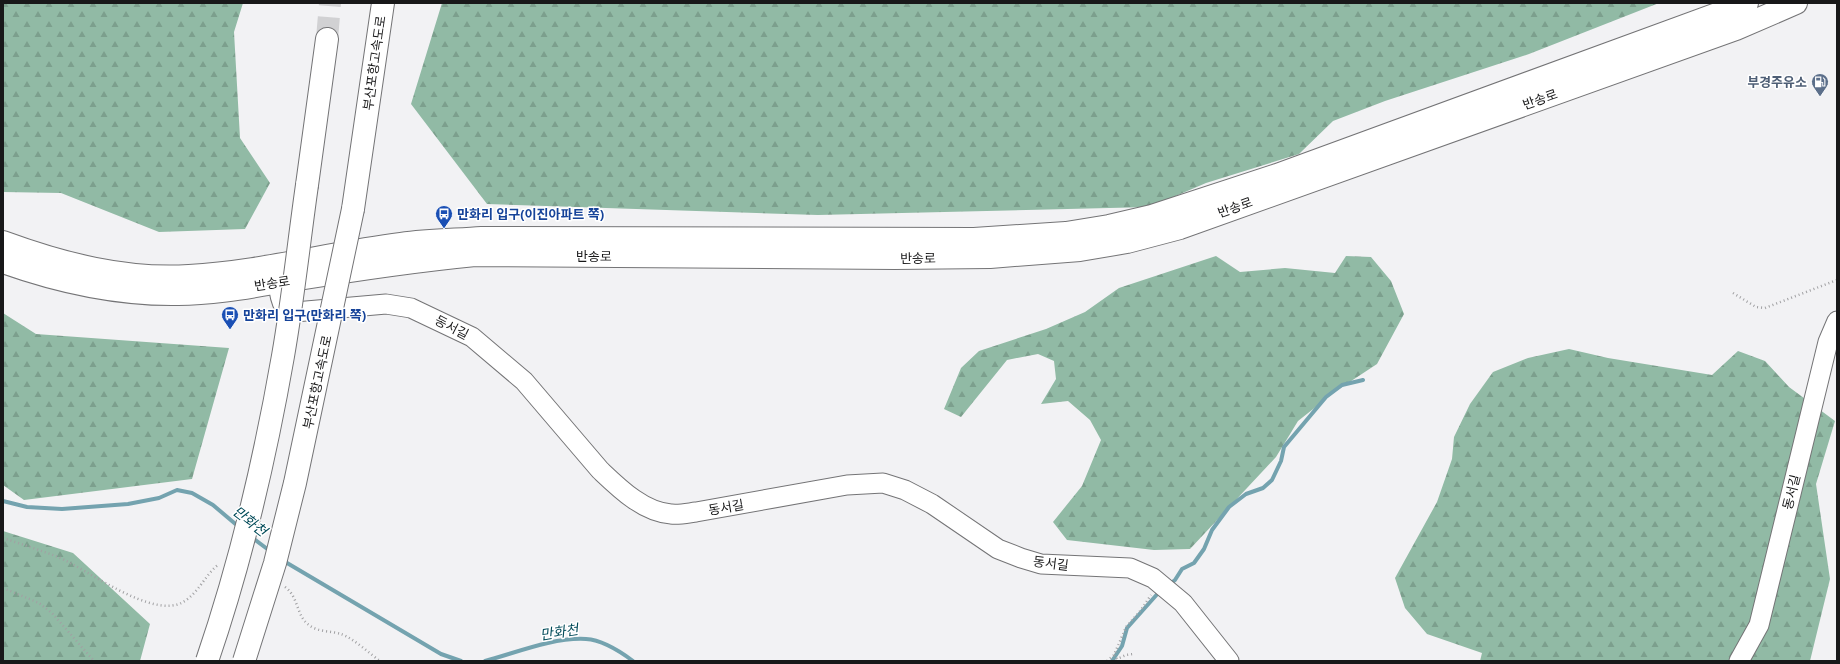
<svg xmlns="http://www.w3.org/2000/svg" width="1840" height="664" font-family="'Noto Sans','Noto Sans KR',sans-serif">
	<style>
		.forest { fill: url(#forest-firs) }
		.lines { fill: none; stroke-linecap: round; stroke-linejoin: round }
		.stream { stroke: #74a3af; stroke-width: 4 }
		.motorway-tunnel { stroke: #d1d1d3; stroke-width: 22; stroke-dasharray: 22 11; stroke-linecap: butt }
		.tertiary-casing { stroke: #747476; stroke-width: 21 }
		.primary-casing { stroke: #747476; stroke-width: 24 }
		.motorway-casing { stroke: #747476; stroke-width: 24 }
		.path { stroke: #a1a1a3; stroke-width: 2.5; stroke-dasharray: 1 3; stroke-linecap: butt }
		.tertiary { stroke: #fff; stroke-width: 19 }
		.primary { stroke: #fff; stroke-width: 22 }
		.motorway { stroke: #fff; stroke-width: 22 }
		.motorway-bridge-casing { stroke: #747476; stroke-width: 24; stroke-linecap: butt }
		.motorway-bridge { stroke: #fff; stroke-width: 22 }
		.labels { text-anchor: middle; stroke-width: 3; stroke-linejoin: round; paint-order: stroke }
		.street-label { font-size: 13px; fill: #181819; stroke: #fff }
		.service-label { font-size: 13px; font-weight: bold; fill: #4e5e75; stroke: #fff; text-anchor: end }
		.transit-label { font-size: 13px; font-weight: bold; fill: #164399; stroke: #fff; text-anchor: start }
		.water-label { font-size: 14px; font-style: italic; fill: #014a58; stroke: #fff }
	</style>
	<defs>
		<pattern id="forest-firs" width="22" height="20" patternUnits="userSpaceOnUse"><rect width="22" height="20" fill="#91baa5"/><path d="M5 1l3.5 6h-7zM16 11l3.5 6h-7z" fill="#7c9f8d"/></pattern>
	</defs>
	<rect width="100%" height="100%" fill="#f2f2f4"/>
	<path class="forest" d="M3,3H243L234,32L240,138L270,183L245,229L159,232L61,193L3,192Z
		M442,3H1659L1529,54L1385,101L1333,121L1299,154L1206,183L1150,207L818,215L487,204L411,104Z
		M1216,256L1240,272L1285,268L1335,273L1346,256L1371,257L1391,281L1404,314L1377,364L1336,391L1298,421L1276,457L1190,549L1154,550L1067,540L1053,522L1082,486L1101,440L1090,420L1068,401L1041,404L1056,379L1054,361L1038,354L1007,360L961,417L944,409L961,368L979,351L1046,329L1085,312L1119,288Z
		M3,313L36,334L229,348L192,479L24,500L3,485Z
		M1569,349L1608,358L1712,375L1738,351L1765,361L1789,387L1835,421L1816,484L1830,579L1810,661H1480L1482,653L1427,634L1405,608L1395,578L1437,502L1452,459L1454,437L1470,404L1493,372L1528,358Z
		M3,531L73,553L150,624L140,661H3Z"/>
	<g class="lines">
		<path class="stream" d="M3,501L27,507L62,509L128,504L159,498L177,490L192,493L213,505L239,527
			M250,536L270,551
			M282,560L441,654L461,661
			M1169,585L1175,580L1182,569L1194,563L1204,549L1212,530L1229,507L1246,494L1263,488L1272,480L1281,461L1284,447L1326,397L1342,385L1363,380
			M485,661C515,653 554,637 586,639C602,640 621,652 633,661
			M1112,661L1122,646L1127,628L1160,591"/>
		<path class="motorway-tunnel" d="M327,39L330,3"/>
		<defs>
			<path id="tertiary" d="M278,268C278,282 278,300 287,311L295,312L386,304L411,308L472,337L524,381L600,470C619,488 643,512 671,514C679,515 688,513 696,512L847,485L883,483L905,490L932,504L998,549L1021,558L1041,564L1130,568L1153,578L1183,603L1229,661
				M1739,661L1759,625L1828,342L1837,321"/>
			<path id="primary" d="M3,242C63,264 125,280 189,276C260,272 330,253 401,244C428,240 456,240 482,238L974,239L1066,233L1109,226L1152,216L1277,175L1747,3
				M3,262C59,282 118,295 178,294C216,294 255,286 292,280C353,270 414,261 475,255L895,258L990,257L1080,250L1127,242L1180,228L1736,29L1796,3"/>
			<path id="motorway" d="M307,185L327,39
				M353,209L383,3"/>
		</defs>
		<use href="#tertiary" class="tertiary-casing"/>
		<use href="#primary" class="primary-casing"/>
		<use href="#motorway" class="motorway-casing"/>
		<path class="path" d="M1733,293L1756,307L1765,308L1837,280
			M3,538C21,544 40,550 58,557C87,569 153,620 183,602C198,594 205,575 218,565
			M285,587C299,597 296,616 309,625C317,632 332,631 341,634C353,638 369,653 380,661
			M3,588L39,603L52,613L94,661
			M1114,655L1117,659L1126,655L1133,654
			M1107,661L1114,655L1126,627L1141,610L1151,595"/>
		<use href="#tertiary" class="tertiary"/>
		<use href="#primary" class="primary"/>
		<use href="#motorway" class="motorway"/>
		<defs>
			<path id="motorway-bridge" d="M207,661C241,562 265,459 283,356C293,299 299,241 307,185
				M244,661L275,563L295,483L353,209"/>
		</defs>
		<use href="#motorway-bridge" class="motorway-bridge-casing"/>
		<use href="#motorway-bridge" class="motorway-bridge"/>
	</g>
	<defs>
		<symbol id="fuel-pin" viewBox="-11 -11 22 30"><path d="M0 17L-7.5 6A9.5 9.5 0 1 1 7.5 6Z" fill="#5c6f8a" stroke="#fff"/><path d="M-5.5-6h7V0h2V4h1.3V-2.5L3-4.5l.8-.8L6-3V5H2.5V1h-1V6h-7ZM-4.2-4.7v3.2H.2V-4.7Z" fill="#fff"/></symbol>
		<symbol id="bus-pin" viewBox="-11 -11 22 30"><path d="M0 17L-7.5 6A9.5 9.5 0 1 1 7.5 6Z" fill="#1a4fb4" stroke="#fff"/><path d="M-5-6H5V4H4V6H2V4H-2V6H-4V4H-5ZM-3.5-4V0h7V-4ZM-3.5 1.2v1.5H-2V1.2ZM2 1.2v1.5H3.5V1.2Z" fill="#fff"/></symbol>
	</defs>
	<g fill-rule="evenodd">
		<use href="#fuel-pin" x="1810" y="72" width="20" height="27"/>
		<use href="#bus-pin" x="434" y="204" width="20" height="27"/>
		<use href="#bus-pin" x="220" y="305" width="20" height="27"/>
	</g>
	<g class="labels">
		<g class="street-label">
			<text transform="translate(374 63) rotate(-82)" y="5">부산포항고속도로</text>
			<text transform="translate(1540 99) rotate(-20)" y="5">반송로</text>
			<text transform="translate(1235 207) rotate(-20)" y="5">반송로</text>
			<text x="594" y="261">반송로</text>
			<text transform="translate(918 258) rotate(-1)" y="5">반송로</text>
			<text transform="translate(272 283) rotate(-9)" y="5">반송로</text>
			<text transform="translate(452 327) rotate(27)" y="5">동서길</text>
			<text transform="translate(317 382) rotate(-78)" y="5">부산포항고속도로</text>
			<text transform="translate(1791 492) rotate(-76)" y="5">동서길</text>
			<text transform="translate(726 507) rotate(-10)" y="5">동서길</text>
			<text transform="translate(1051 563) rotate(7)" y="5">동서길</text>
		</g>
		<g class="service-label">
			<text x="1807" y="87">부경주유소</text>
		</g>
		<g class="transit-label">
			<text x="457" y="219">만화리 입구(이진아파트 쪽)</text>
			<text x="243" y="320">만화리 입구(만화리 쪽)</text>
		</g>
		<g class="water-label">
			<text transform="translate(250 521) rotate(38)" y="5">만화천</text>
			<text transform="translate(559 632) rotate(-9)" y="5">만화천</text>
		</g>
	</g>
	<rect width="1840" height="664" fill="none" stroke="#181819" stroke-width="8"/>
</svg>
